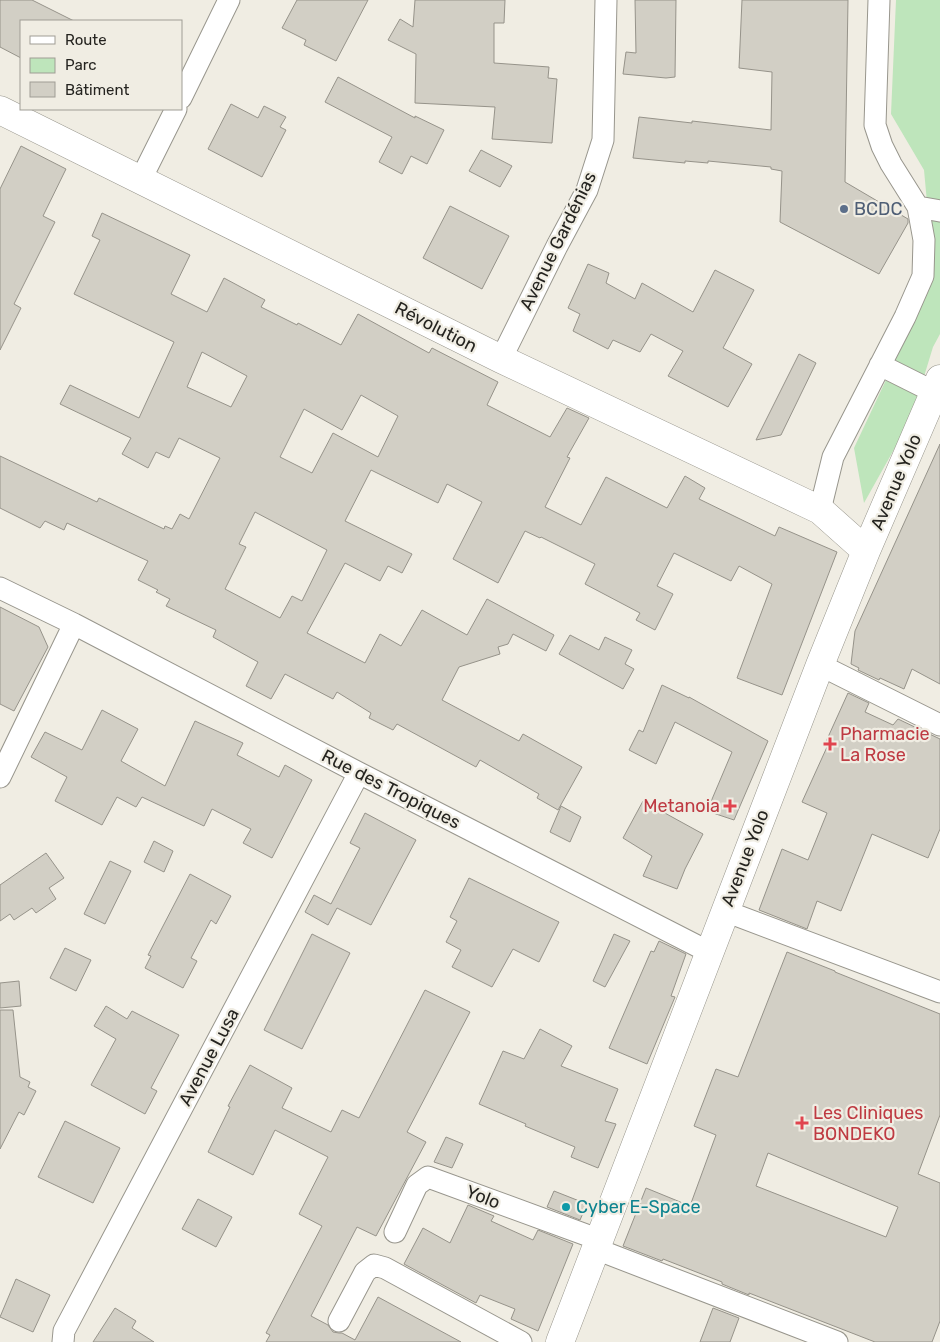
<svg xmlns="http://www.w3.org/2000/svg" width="940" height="1342" font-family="Rubik,sans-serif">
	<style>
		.green { fill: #bee5bb }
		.building { fill: #d2cfc5; stroke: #96938a; fill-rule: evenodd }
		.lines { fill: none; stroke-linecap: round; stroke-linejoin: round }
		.street-casing { stroke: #98968d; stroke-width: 23 }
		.secondary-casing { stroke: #98968d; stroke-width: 29 }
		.street { stroke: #fff; stroke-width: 21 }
		.secondary { stroke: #fff; stroke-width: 28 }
		.service-dot { fill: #5c6f8a; stroke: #f0ede3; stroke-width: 2 }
		.health-dot { fill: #e0444e; stroke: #f0ede3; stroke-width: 2 }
		.culture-dot { fill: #0f9aa8; stroke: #f0ede3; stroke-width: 2 }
		.labels { text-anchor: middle; stroke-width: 4.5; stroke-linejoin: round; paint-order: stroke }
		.service-label { font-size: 18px; fill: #4e5e75; stroke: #f0ede3; text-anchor: start }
		.street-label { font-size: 18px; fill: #252420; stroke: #f0ede3 }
		.health-label { font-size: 18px; fill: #be3a42; stroke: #f0ede3; text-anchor: start }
		.culture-label { font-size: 18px; fill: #0d838f; stroke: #f0ede3; text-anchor: start }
	</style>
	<rect width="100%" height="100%" fill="#f0ede3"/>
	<path class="green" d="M896,0H940V334L933,347L911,419L864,503L854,448L934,278L924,170L891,114Z"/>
	<path class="building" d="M0,0H32L74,21H21V58L0,47Z
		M297,0H368L336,61L304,45L306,40L282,28Z
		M415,0H505L504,23H494V63L549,67L548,78L557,79L552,143L492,139L495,107L415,103L416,54L388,40L400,19L413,27Z
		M635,0H676L675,77L666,78L623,74L626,52L636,53Z
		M742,0H848L845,182L908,219V223L879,274L780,222L782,171L771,169V167L708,161V163L685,161V163L633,158L639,117L692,123V121L771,130L772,72L739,68Z
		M338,77L415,118V116L444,130L427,164L411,156L402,174L379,162L392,137L325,102Z
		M231,104L258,118L264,106L286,117L280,127L286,130L262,177L208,149Z
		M21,146L66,169L43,216L55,222L14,304L21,308L0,350V189Z
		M481,150L512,166L500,187L469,171Z
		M450,206L509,236L482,289L423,258Z
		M102,213L190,255L171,294L207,312L224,278L265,300L261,307L297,325L298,323L341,345L358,314L429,353L432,348L498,382L487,405L550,437L567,408L589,418L567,457L570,458L545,507L581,525L606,477L667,508L685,476L705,488L699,499L775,536L779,527L837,552L782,695L737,678L772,584L739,566L731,581L674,553L657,586L673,594L655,630L636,620L640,613L585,584L595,564L541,537L540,538L525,531L498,583L453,559L482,502L447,484L438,503L371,470L345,521L412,554L402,573L388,566L380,581L345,563L307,633L365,663L380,634L401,646L422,610L467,635L487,599L554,635L546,651L513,634L508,644L498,647L500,654L459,667L442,700L519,741L523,734L582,767L558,810L537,798L539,794L480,760L476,767L397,724L393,730L369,718L371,713L337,692L333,699L285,674L271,699L246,686L258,662L213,637L216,630L166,606L170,599L156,592L158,590L138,580L148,561L67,523L64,530L45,521L40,528L0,508V456L97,502L99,498L164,529L165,526L172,529L180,514L189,519L220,458L179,438L169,458L156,452L148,468L122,454L131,438L60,404L70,385L139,418L174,342L74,294L100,240L92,236ZM202,352L247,376L231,407L187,387ZM361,395L398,416L378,457L333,433L312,473L280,457L304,409L342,430ZM255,512L327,550L302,601L292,596L280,618L225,589L246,547L239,544Z
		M588,264L609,273L606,283L635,299L642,283L693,312L715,270L754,290L723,348L752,364L728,407L668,376L683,351L651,334L640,352L613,340L608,349L573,331L580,314L568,308Z
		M799,354L816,363L781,435L756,440Z
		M940,444V684L912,669L904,689L880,678L879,680L858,670L859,668L851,664L855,631Z
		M0,607L39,627L48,647L14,711L0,704Z
		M570,635L599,650L605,637L632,650L625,664L634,669L623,689L559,654Z
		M662,685L689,698V697L768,741L734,820L707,811L732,752L675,722L656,764L629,750L639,730L643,732Z
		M848,693L869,703L865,712L893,725L898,719L940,739V829L928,858L872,834L841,911L817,901L807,929L759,910L782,849L808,860L827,813L802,802L827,747L824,746Z
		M102,710L138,729L121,761L165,786L195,721L243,743L237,755L279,777L285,765L312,780L272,858L243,843L251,829L212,809L204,826L142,797L136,807L117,797L102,825L55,801L67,777L31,757L45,732L82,750Z
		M643,801L703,834L685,869L677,889L643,876L652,856L623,838Z
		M561,806L581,817L570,842L550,832Z
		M365,813L416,840L371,925L337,908L328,925L305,912L314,895L331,904L360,848L350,843Z
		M154,841L173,851L164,872L144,862Z
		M46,853L64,878L49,888L56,899L36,913L32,908L14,920L10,914L0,921V885Z
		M110,861L131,871L105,924L84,914Z
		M190,874L231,896L216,924L211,920L191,958L197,961L183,988L145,968L151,956L148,955Z
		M469,878L559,922L539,962L513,949L492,987L452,967L461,950L446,942L457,921L450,917Z
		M312,934L350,953L302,1049L264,1030Z
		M614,934L630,941L605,987L593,981Z
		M659,941L686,954L671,996L675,997L647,1064L609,1048L651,951L654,952Z
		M65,948L91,960L76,991L50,978Z
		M787,952L835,971V972L940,1014V1115L918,1174L940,1183V1321L932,1342H875L749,1293V1295L722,1284V1282L663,1259L662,1261L623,1246L646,1188L690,1206L716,1135L694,1126L716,1069L738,1077ZM768,1153L898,1207L886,1237L756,1186Z
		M19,981L21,1006L0,1008V983Z
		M425,990L470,1012L407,1132L426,1142L376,1236L357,1227L311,1316L328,1325L333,1332L339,1333H342L355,1340L378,1297L461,1342H266L270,1335L266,1333L322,1226L299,1214L328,1157L275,1130L253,1175L208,1152L230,1107L228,1106L250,1065L292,1088L282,1108L331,1132L342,1110L359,1118Z
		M106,1006L127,1019L132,1011L179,1035L151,1088L157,1091L145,1114L91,1085L116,1039L94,1026Z
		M0,1010H13L20,1077L30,1082L28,1087L36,1091L24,1115L19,1112L0,1149Z
		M540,1029L572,1046L561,1066L618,1089L605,1121L616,1124L598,1168L571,1157L575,1147L525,1126L526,1124L479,1104L503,1051L524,1059Z
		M65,1121L120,1148L93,1203L38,1177Z
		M446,1137L463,1144L452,1168L434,1162Z
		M554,1191L587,1204L580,1220L547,1207Z
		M198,1199L232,1217L216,1247L182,1229Z
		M468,1205L494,1216L491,1221L533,1240L538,1230L573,1244L538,1331L511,1319L515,1309L480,1295L476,1303L404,1264L423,1228L450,1243Z
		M16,1279L50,1295L33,1332L0,1317Z
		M115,1308L136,1321L132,1328L154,1342H93Z
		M713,1308L739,1318L730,1342H700Z"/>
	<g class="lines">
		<defs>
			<path id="street" d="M181,98L229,0
				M141,179L176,109
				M918,207L940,211
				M501,359L557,246L587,190L603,140L606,0
				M880,365L934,392
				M820,510L833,457L905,317L923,276L924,240L918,207L891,164L882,146L875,125L879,0
				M0,588L74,624L359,773L709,952
				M820,665L940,725
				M0,777L74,624
				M725,911L940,992
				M395,1232L417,1185L428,1177L600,1240
				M596,1249L837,1342
				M339,1321L365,1272L374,1265L385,1268L521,1342
				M63,1342L64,1331L359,773"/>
			<path id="secondary" d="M0,110L501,359L820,510L866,551
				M560,1342L820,665L866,551L940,379"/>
		</defs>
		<use href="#street" class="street-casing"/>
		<use href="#secondary" class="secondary-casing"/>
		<use href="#street" class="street"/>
		<use href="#secondary" class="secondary"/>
	</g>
	<circle class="service-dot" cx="844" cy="209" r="5"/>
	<g class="health-dot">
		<path d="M827.5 736.5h5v5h5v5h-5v5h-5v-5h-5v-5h5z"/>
		<path d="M727.5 798.5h5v5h5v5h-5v5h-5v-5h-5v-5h5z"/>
		<path d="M799.5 1115.5h5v5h5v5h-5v5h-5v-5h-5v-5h5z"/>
	</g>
	<circle class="culture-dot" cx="566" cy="1207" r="5"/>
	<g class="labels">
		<g class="service-label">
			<text x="854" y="215">BCDC</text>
		</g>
		<g class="street-label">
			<text transform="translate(558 241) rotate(-64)" y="6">Avenue Gardénias</text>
			<text transform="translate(436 327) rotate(27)" y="6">Révolution</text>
			<text transform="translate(896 482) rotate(-67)" y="6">Avenue Yolo</text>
			<text transform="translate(391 789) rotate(27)" y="6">Rue des Tropiques</text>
			<text transform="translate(745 858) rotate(-69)" y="6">Avenue Yolo</text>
			<text transform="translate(209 1057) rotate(-62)" y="6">Avenue Lusa</text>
			<text transform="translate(483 1197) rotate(21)" y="6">Yolo</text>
		</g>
		<g class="health-label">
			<text x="840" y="740">Pharmacie<tspan x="840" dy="21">La Rose</tspan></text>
			<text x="720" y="812" text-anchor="end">Metanoia</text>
			<text x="813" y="1119">Les Cliniques<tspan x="813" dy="21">BONDEKO</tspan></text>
		</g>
		<g class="culture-label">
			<text x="576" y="1213">Cyber E-Space</text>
		</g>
	</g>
	<rect x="20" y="20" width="162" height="90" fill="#f0ede3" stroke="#9f9d95"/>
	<rect x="30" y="36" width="25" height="8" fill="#ffffff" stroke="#9f9d95"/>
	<text x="65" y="45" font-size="15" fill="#252420">Route</text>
	<rect x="30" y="58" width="25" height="15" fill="#bee5bb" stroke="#9f9d95"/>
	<text x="65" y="70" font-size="15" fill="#252420">Parc</text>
	<rect x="30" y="82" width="25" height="15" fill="#d2cfc5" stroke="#9f9d95"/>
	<text x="65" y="95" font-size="15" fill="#252420">Bâtiment</text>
</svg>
